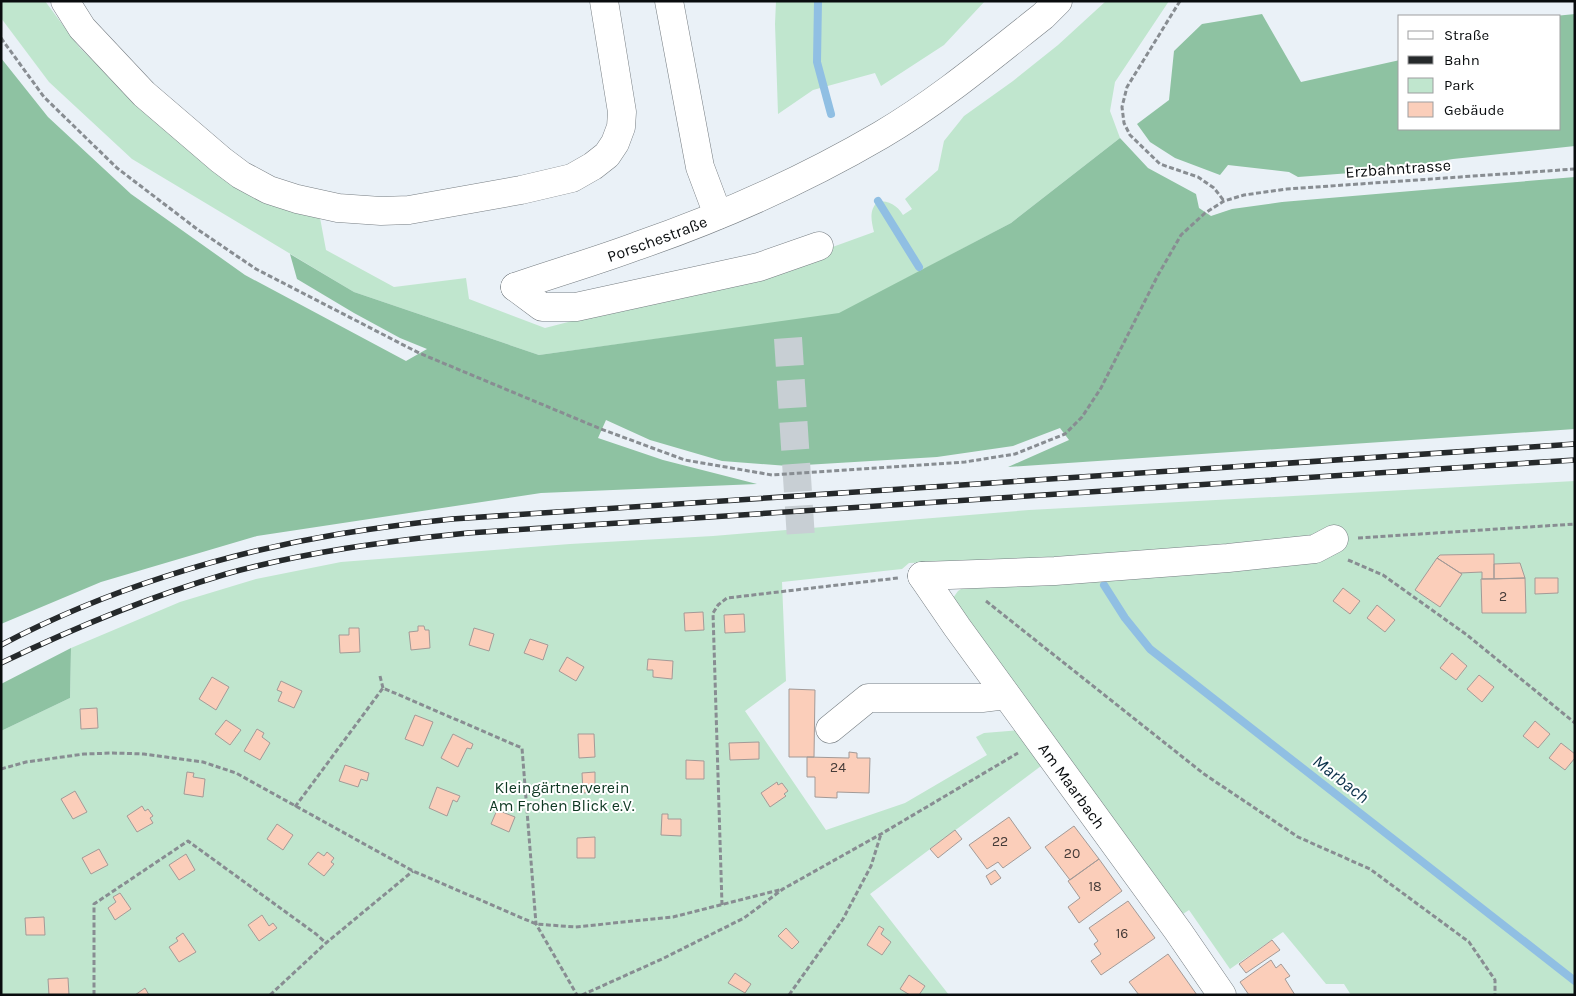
<svg xmlns="http://www.w3.org/2000/svg" width="1576" height="996" font-family="Karla,sans-serif">
	<style>
		.green { fill: #c0e6ce }
		.forest { fill: #8ec2a2 }
		.lines { fill: none; stroke-linecap: round; stroke-linejoin: round }
		.stream { stroke: #90bfe3; stroke-width: 8 }
		.building { fill: #fbceba; stroke: #a39a97 }
		.minor-tunnel { stroke: #c8cfd4; stroke-width: 28; stroke-dasharray: 28 14; stroke-linecap: butt }
		.minor-casing { stroke: #777e83; stroke-width: 29 }
		.path { stroke: #888d92; stroke-width: 3; stroke-dasharray: 5 2.5; stroke-linecap: butt }
		.minor { stroke: #fff; stroke-width: 28 }
		.rail-casing { stroke: #25292b; stroke-width: 5.5 }
		.rail { stroke: #fff; stroke-width: 4; stroke-dasharray: 11; stroke-linecap: butt }
		.labels { text-anchor: middle; stroke-width: 4; stroke-linejoin: round; paint-order: stroke }
		.number-label { font-size: 14px; fill: #463c39 }
		.street-label { font-size: 16px; fill: #090c0e; stroke: #fff }
		.park-label { font-size: 16px; fill: #0e3822; stroke: #fff }
		.water-label { font-size: 18px; font-style: italic; fill: #0d324b; stroke: #fff }
	</style>
	<rect width="100%" height="100%" fill="#eaf1f7"/>
	<path class="green" d="M1,1H45L80,48L171,135L318,207L326,250L394,287L466,278L469,299L545,328L626,307L827,249L874,232C871,220 869,210 878,201C889,201 897,205 903,215L912,209L905,199L938,170L944,141L964,116L1013,81L1058,45L1106,1H1169L1115,82L1110,111L1120,138L1011,223L839,314L539,355L354,292L132,159L49,82L1,18Z
		M776,1H985L944,45L881,86L875,73L813,90L778,114L775,24Z
		M1575,481V995H1351L1344,984H1326L1283,932L1230,969L1189,910L1183,914L1063,751L1008,681L953,598L958,591L966,586L1060,558L909,563L902,569L782,582L786,681L745,711L826,830L905,803L987,755L976,737L984,733L1020,730L1045,763L870,894L949,995H1V731L70,698L71,648L180,602L256,579L341,562L570,544L713,536L1029,510Z"/>
	<path class="forest" d="M1262,14L1301,82L1400,60V129H1560V16H1555L1575,14V146L1453,159L1377,171L1298,177L1289,172L1228,165L1220,175L1175,158L1150,142L1137,124L1169,100L1174,51L1202,24Z
		M1,58L48,117L131,194L245,275L406,361L427,349L400,338L354,313L297,279L290,254L354,292L539,355L839,313L1011,223L1120,138L1148,168L1196,194L1199,208L1211,216L1232,209L1282,202L1575,177V429L1008,467L1069,440L1060,428L1013,446L937,457L788,466L722,461L650,440L606,420L598,438L663,460L757,484L541,493L257,536L101,582L1,624Z
		M71,648L70,698L1,731V684Z"/>
	<g class="lines">
		<path class="stream" d="M818,1L817,62L831,114
			M878,201L919,267
			M1104,585L1125,618L1150,649L1575,981"/>
	</g>
	<path class="building" d="M1494,554V579H1482V572L1460,573L1437,558L1440,555Z
		M1437,558L1462,574L1440,607L1415,590Z
		M1520,563L1525,578L1494,579V564Z
		M1525,578L1526,613H1482L1481,579Z
		M1535,578H1558V593L1535,594Z
		M1343,588L1360,601L1350,614L1333,601Z
		M1377,605L1395,620L1385,632L1367,618Z
		M703,612L704,630L685,631L684,613Z
		M744,614L745,632L725,633L724,615Z
		M418,626H424L425,630H429L430,648L411,650L409,632L418,631Z
		M349,628H359L360,652L340,653L339,635H349Z
		M474,628L494,634L489,651L469,645Z
		M530,639L548,645L543,660L524,653Z
		M1452,653L1467,666L1456,680L1440,668Z
		M567,657L584,667L576,681L559,671Z
		M648,659L673,661L672,679L653,677V670H647Z
		M1479,675L1494,687L1482,702L1467,689Z
		M212,677L229,687L216,710L199,699Z
		M281,681L302,691L294,708L278,701L282,692L277,690Z
		M789,689L815,690L814,757H789Z
		M97,708L98,728L81,729L80,709Z
		M415,715L433,722L423,746L405,739Z
		M226,720L241,730L230,745L215,734Z
		M1535,721L1550,734L1538,748L1523,736Z
		M257,729L264,733L262,737L270,743L260,760L244,751Z
		M453,734L473,744L471,749L467,748L458,767L441,758Z
		M578,734H594L595,757L579,758Z
		M759,742V759L730,760L729,743Z
		M1561,743L1575,754V758L1565,770L1549,758Z
		M849,752L857,753V758H870L869,793L837,792V798L815,797V777H807V757L849,758Z
		M686,760L704,761V779H686Z
		M345,765L369,773L367,781L361,779L358,787L339,781Z
		M187,772L194,773L193,777L205,779L203,797L184,794Z
		M595,772V792L583,793L582,773Z
		M777,782L778,785L782,783L788,791L784,794L786,796L770,807L761,793Z
		M437,787L460,796L457,802L453,800L447,816L429,808Z
		M75,791L87,812L73,819L61,799Z
		M142,806L145,811L148,809L153,816L150,818L153,823L137,832L127,816Z
		M497,810L515,817L509,832L491,824Z
		M662,814H668V819H681V836L661,835Z
		M1009,817L1031,848L1003,868L998,862L987,869L969,845Z
		M277,824L293,835L283,850L267,839Z
		M1074,826L1099,859L1070,880L1045,847Z
		M955,830L962,839L938,858L930,849Z
		M595,837V858H577V838Z
		M99,849L108,865L91,874L82,858Z
		M318,852L324,856L327,852L334,858L331,862L334,864L324,876L308,864Z
		M186,854L195,870L179,880L169,865Z
		M1099,859L1122,891L1079,923L1068,907L1080,898L1068,881Z
		M995,870L1001,878L991,885L986,876Z
		M120,893L131,909L115,920L108,908L116,902L113,897Z
		M1128,901L1155,938L1101,975L1091,961L1101,954L1094,944L1098,941L1089,928Z
		M262,915L269,926L273,923L277,928L259,941L248,925Z
		M44,917L45,935H26L25,918Z
		M879,926L884,929L881,934L891,942L882,955L867,945Z
		M786,928L799,942L792,949L778,936Z
		M183,933L196,952L179,962L169,947L178,941L176,938Z
		M1272,940L1280,950L1246,973L1239,964Z
		M1168,954L1197,995H1139L1129,982Z
		M1271,960L1276,968L1281,964L1290,976L1285,979L1295,995H1249L1240,982Z
		M735,973L751,984L745,993L728,983Z
		M909,975L925,986L919,995H910L900,989Z
		M68,978L69,995H49L48,979Z
		M145,988L149,995H135Z"/>
	<g class="lines">
		<path class="minor-tunnel" d="M788,338L801,539"/>
		<defs>
			<g id="minor">
				<path d="M65,1L82,28L144,94L221,160L241,175L269,190L297,199L338,208L381,211L409,210L521,190L572,178L593,166L607,155L615,143L621,127L622,112L604,1"/>
				<path d="M669,1L700,167L718,215"/>
				<path id="s1" d="M515,287C555,273 597,261 637,246C721,217 804,180 881,135C939,101 991,57 1043,16L1058,1"/>
				<path d="M515,287L542,307H576L759,267L819,246"/>
				<path id="s2" d="M922,576L957,627L1178,931L1222,995"/>
				<path d="M922,576L1055,571L1228,558L1315,549L1334,539"/>
				<path d="M830,729L868,698H982L1006,695"/>
			</g>
		</defs>
		<use href="#minor" class="minor-casing"/>
		<path class="path" d="M1180,1L1127,87L1122,107L1124,123L1130,135L1160,164L1198,177L1214,188L1224,201
			M1,38L44,97L117,168L197,229L256,269L419,353L601,429L685,460L772,475L965,462L1015,454L1065,434L1082,417L1101,388L1158,275L1181,235L1205,213L1224,201L1244,195L1287,189L1575,169
			M1358,538L1575,524
			M1348,560L1383,575L1467,635L1575,723
			M986,601L1204,774L1298,837L1370,869L1469,942L1495,980V995
			M380,676L383,688
			M1,769L26,762L84,754L113,753L144,754L203,762L236,773L413,871L536,924L575,927L673,917L783,889
			M295,807L383,688L522,748L536,924L577,995
			M722,905L713,613L718,605L727,598L898,578
			M94,995V904L188,841L316,934L326,943
			M270,995L326,943L413,871
			M582,995L662,959L744,918L783,889L881,834L1018,753
			M789,995L843,919L871,866L881,834"/>
		<use href="#minor" class="minor"/>
		<defs>
			<path id="rail" d="M1,645C103,591 225,553 339,534C376,528 414,523 452,519L1575,444
				M1,663C74,628 148,597 226,574C305,552 387,541 468,533L1575,460"/>
		</defs>
		<use href="#rail" class="rail-casing"/>
		<use href="#rail" class="rail"/>
	</g>
	<g class="labels">
		<g class="number-label">
			<text x="1503" y="601">2</text>
			<text x="838" y="772">24</text>
			<text x="1000" y="846">22</text>
			<text x="1072" y="858">20</text>
			<text x="1095" y="891">18</text>
			<text x="1122" y="938">16</text>
		</g>
		<g class="street-label">
			<text transform="translate(1398 168) rotate(-4)" y="6">Erzbahntrasse</text>
			<text dy="6" stroke="none"><textPath href="#s1" startOffset="150">Porschestraße</textPath></text>
			<text dy="6" stroke="none"><textPath href="#s2" startOffset="258">Am Maarbach</textPath></text>
		</g>
		<g class="park-label">
			<text x="562" y="793">Kleingärtnerverein<tspan x="562" dy="18">Am Frohen Blick e.V.</tspan></text>
		</g>
		<g class="water-label">
			<text transform="translate(1341 779) rotate(38)" y="6">Marbach</text>
		</g>
	</g>
	<rect width="1576" height="996" fill="none" stroke="#090c0e" stroke-width="5"/>
	<rect x="1398" y="15" width="162" height="115" fill="#ffffff" stroke="#9d9e9f"/>
	<rect x="1408" y="31" width="25" height="8" fill="#ffffff" stroke="#9d9e9f"/>
	<text x="1444" y="40" font-size="15" fill="#090c0e">Straße</text>
	<rect x="1408" y="56" width="25" height="8" fill="#25292b" stroke="#9d9e9f"/>
	<text x="1444" y="65" font-size="15" fill="#090c0e">Bahn</text>
	<rect x="1408" y="78" width="25" height="15" fill="#c0e6ce" stroke="#9d9e9f"/>
	<text x="1444" y="90" font-size="15" fill="#090c0e">Park</text>
	<rect x="1408" y="102" width="25" height="15" fill="#fbceba" stroke="#9d9e9f"/>
	<text x="1444" y="115" font-size="15" fill="#090c0e">Gebäude</text>
</svg>
